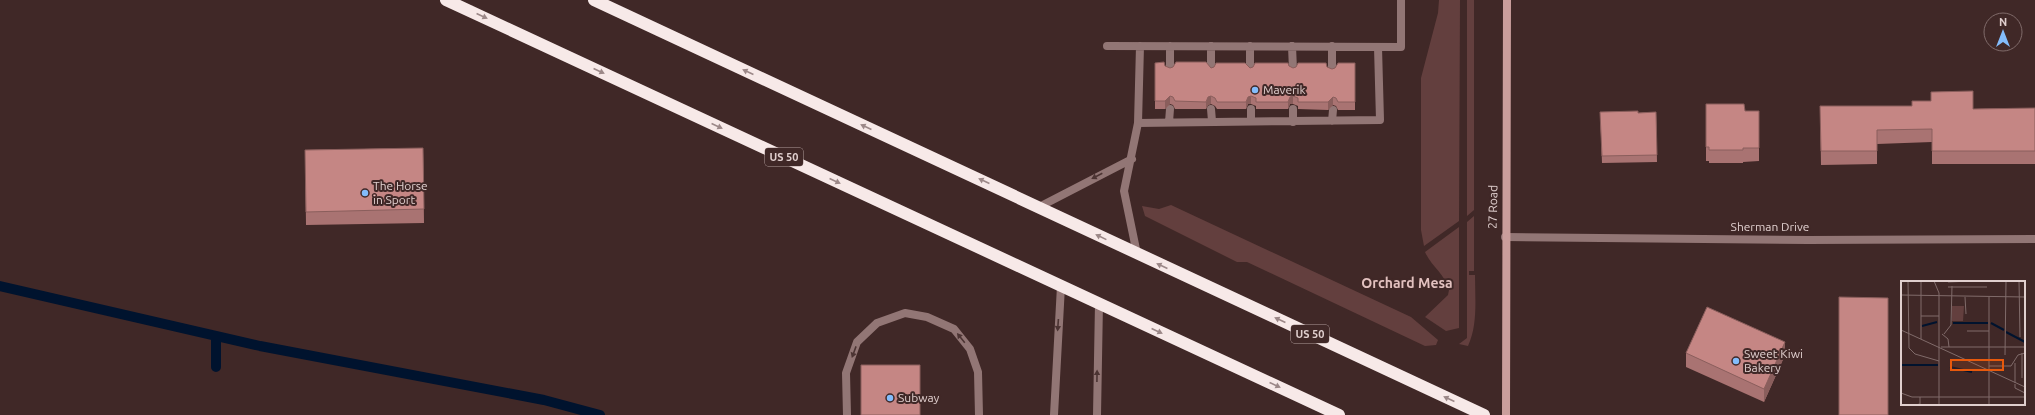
<svg xmlns="http://www.w3.org/2000/svg" width="2035" height="415" font-family="Ubuntu,sans-serif">
	<style>
		.green { fill: #633f3e }
		.lines { fill: none; stroke-linecap: round; stroke-linejoin: round }
		.stream { stroke: #00132e; stroke-width: 10 }
		.lane { stroke: #927675; stroke-width: 8 }
		.street { stroke: #927675; stroke-width: 8 }
		.secondary { stroke: #ca9e9c; stroke-width: 8 }
		.highway { stroke: #f7e9e8; stroke-width: 12 }
		.wall { fill: #a97372 }
		.shaded-wall { fill: #8a5e5c }
		.building { fill: #c58684; stroke: #8a5e5c }
		.oneway { fill: #9c8888 }
		.oneway2 { fill: #4c3433 }
		.poi-dot { fill: #83bcfb; stroke: #402827; stroke-width: 1.5 }
		.labels { text-anchor: middle; stroke-width: 4; stroke-linejoin: round; paint-order: stroke }
		.shield { fill: #402827; stroke: #b09d9c; stroke-width: 1 }
		.shield-label { font-size: 11px; font-weight: bold; fill: #e0cfce }
		.poi-label { font-size: 12px; fill: #e0cfce; stroke: #402827; text-anchor: start }
		.street-label { font-size: 12px; fill: #e0cfce; stroke: #402827 }
		.quarter-label { font-size: 14px; font-weight: bold; fill: #e2c1bf; stroke: #402827 }
		.inset-river { fill: none; stroke: #00132e; stroke-width: 2 }
		.inset-road { fill: none; stroke: #806b6a; stroke-width: 1 }
		.view { fill: #e8590c; fill-opacity: 0.15; stroke: #e8590c; stroke-width: 2 }
		.inset-edge { fill: none; stroke: #e0cfce; stroke-width: 2 }
	</style>
	<rect width="100%" height="100%" fill="#402827"/>
	<path class="green" d="M1439,0H1460L1459,221L1424,246L1421,230V78L1438,13Z
		M1467,0H1474V210L1467,216Z
		M1171,205L1411,317L1438,340L1436,345L1425,346L1247,262H1237L1145,216L1142,206L1159,209Z
		M1474,216V271H1469V275H1475C1475,299 1478,324 1468,346L1459,344L1467,338V222Z
		M1459,227V328L1446,331L1425,317L1448,295L1449,290C1445,274 1431,266 1425,252Z"/>
	<g class="lines">
		<path class="stream" d="M0,286L260,346L544,400L600,415
			M216,367V336"/>
		<path class="lane" d="M1107,46L1401,47V0
			M1170,46V70
			M1211,46V70
			M1250,46V70
			M1292,46L1293,70
			M1332,46V71
			M1211,109L1212,121
			M1251,109V121
			M1332,121L1333,110
			M1169,122L1170,109
			M1293,122V109
			M1138,123L1380,120L1378,47
			M1039,207L1132,159
			M1137,254L1124,191L1138,123L1140,46
			M847,415L846,373L857,342L877,323L905,313L927,317L954,329L970,349L978,372L979,415
			M1054,415L1061,286
			M1097,415L1099,303"/>
		<path class="street" d="M1505,237L1808,240L2035,239"/>
		<path class="secondary" d="M1506,415L1507,0"/>
		<path class="highway" d="M446,0L1339,415
			M594,0L1484,415"/>
	</g>
	<path class="wall" d="M1155,63L1165,66L1170,68H1250L1289,66L1293,68L1327,67L1332,69L1355,63V110H1338L1336,106L1333,105L1328,110L1298,109V106L1293,104H1290L1288,109H1256V106L1251,104H1248L1246,109H1217L1215,106L1211,104L1208,105L1206,109H1175L1173,105L1170,104L1165,109H1155Z
		M1706,104L1745,111H1759V161L1743,162V163H1709V161H1706Z
		M1820,106L1973,109L2035,108V164H1932V142L1877,144V164L1821,165Z
		M1600,112L1638,113L1656,112L1657,162L1602,163Z
		M423,148L424,223L306,225L305,150Z
		M1686,353L1785,355L1764,402L1686,367Z"/>
	<path class="shaded-wall" d="M1170,96V104L1165,109V101Z
		M1211,96V104L1208,105L1206,109V102L1208,97Z
		M1251,96V104H1248L1246,109V102L1248,97Z
		M1293,96V104H1290L1288,109V102L1290,97Z
		M1333,97V105L1328,110V102Z
		M1785,342V355L1764,402V389Z"/>
	<path class="building" d="M1164,62L1165,66L1170,68L1173,67L1176,62H1206L1211,68L1214,67L1216,63H1245L1250,68L1253,67L1255,63H1288L1289,66L1293,68L1296,67L1298,63H1326L1327,67L1332,69L1335,68L1338,63H1355V102H1338L1336,98L1333,97L1328,102H1298V98L1293,96L1290,97L1288,102H1256V98L1251,96L1248,97L1246,102H1217L1215,98L1211,96L1208,97L1206,102L1175,101L1173,97L1170,96L1165,101H1155V63Z
		M1973,91V109L2035,108V151H1932V129L1877,130V151H1821L1820,106H1912V101H1931V92Z
		M1706,104H1744L1745,111H1759V148H1743V150H1709V147H1706Z
		M1638,111V113L1656,112L1657,155L1602,156L1600,112Z
		M423,148L424,209L306,212L305,150Z
		M1839,297L1888,298V415H1839Z
		M1707,307L1785,342L1764,389L1686,353Z
		M861,365H920V415H861Z"/>
	<defs><path id="oneway-solid" d="M-6-.8H1V-3.2L6.5 0L1 3.2V.8H-6Z"/></defs>
	<g class="oneway">
		<use href="#oneway-solid" transform="translate(482 16) rotate(25)"/>
		<use href="#oneway-solid" transform="translate(599 71) rotate(25)"/>
		<use href="#oneway-solid" transform="translate(748 72) rotate(-155)"/>
		<use href="#oneway-solid" transform="translate(717 126) rotate(25)"/>
		<use href="#oneway-solid" transform="translate(866 127) rotate(-155)"/>
		<use href="#oneway-solid" transform="translate(835 181) rotate(25)"/>
		<use href="#oneway-solid" transform="translate(984 181) rotate(-155)"/>
		<use href="#oneway-solid" transform="translate(1101 237) rotate(-154)"/>
		<use href="#oneway-solid" transform="translate(1162 266) rotate(-155)"/>
		<use href="#oneway-solid" transform="translate(1280 320) rotate(-155)"/>
		<use href="#oneway-solid" transform="translate(1157 331) rotate(25)"/>
		<use href="#oneway-solid" transform="translate(1275 385) rotate(25)"/>
		<use href="#oneway-solid" transform="translate(1449 399) rotate(-155)"/>
	</g>
	<g class="oneway2">
		<use href="#oneway-solid" transform="translate(1097 176) rotate(153)"/>
		<use href="#oneway-solid" transform="translate(1058 325) rotate(94)"/>
		<use href="#oneway-solid" transform="translate(961 338) rotate(-129)"/>
		<use href="#oneway-solid" transform="translate(854 352) rotate(110)"/>
		<use href="#oneway-solid" transform="translate(1097 376) rotate(-89)"/>
	</g>
	<g class="poi-dot">
		<circle cx="1255" cy="90" r="4"/>
		<circle cx="365" cy="193" r="4"/>
		<circle cx="1736" cy="361" r="4"/>
		<circle cx="890" cy="398" r="4"/>
	</g>
	<g class="labels">
		<g class="shield">
			<rect x="765" y="148" width="38" height="18" rx="3"/>
			<rect x="1291" y="325" width="38" height="18" rx="3"/>
		</g>
		<g class="shield-label">
			<text x="784" y="161">US 50</text>
			<text x="1310" y="338">US 50</text>
		</g>
		<g class="poi-label">
			<text x="1263" y="94">Maverik</text>
			<text x="373" y="190">The Horse<tspan x="373" dy="14">in Sport</tspan></text>
			<text x="1744" y="358">Sweet Kiwi<tspan x="1744" dy="14">Bakery</tspan></text>
			<text x="898" y="402">Subway</text>
		</g>
		<g class="street-label">
			<text transform="translate(1493 207) rotate(-89)" y="4">27 Road</text>
			<text x="1770" y="231">Sherman Drive</text>
		</g>
		<g class="quarter-label">
			<text x="1407" y="288">Orchard Mesa</text>
		</g>
	</g>
	<g transform="translate(1901 281)">
		<rect width="124" height="124" fill="#402827"/>
		<path d="M51,25H63L62,40H51Z" fill="#633f3e"/>
		<path class="inset-river" d="M52,42H87M90,42L103,49M21,45L36,41M105,51L124,61M0,84H37M49,86L71,91"/>
		<path class="inset-road" d="M7,0L8,67L14,73L38,80M20,0V58M33,0L38,12V124M118,0L119,56M47,1L70,0M47,6H86M0,14L124,16M64,16L65,33M88,16V124M20,35H38M0,49L124,106M66,50H88M41,53L47,58L48,66M43,53L50,44L51,5M40,66H124M104,74L105,0M114,82V102M88,85H110L117,74L124,72M121,97V72M114,103V107L124,112M0,112L11,116H124M14,124L19,123V116"/>
		<path class="view" d="M50,79H102V89H50Z"/>
		<rect width="124" height="124" class="inset-edge"/>
	</g>
	<g transform="translate(2003 32)"><circle r="19" fill="#402827" stroke="#806b6a"/>
	<path d="M0-3L7 15L0 10L-7 15Z" fill="#83bcfb"/>
	<text y="-6" font-size="11" font-weight="bold" text-anchor="middle" fill="#e0cfce">N</text>
	</g>
</svg>
